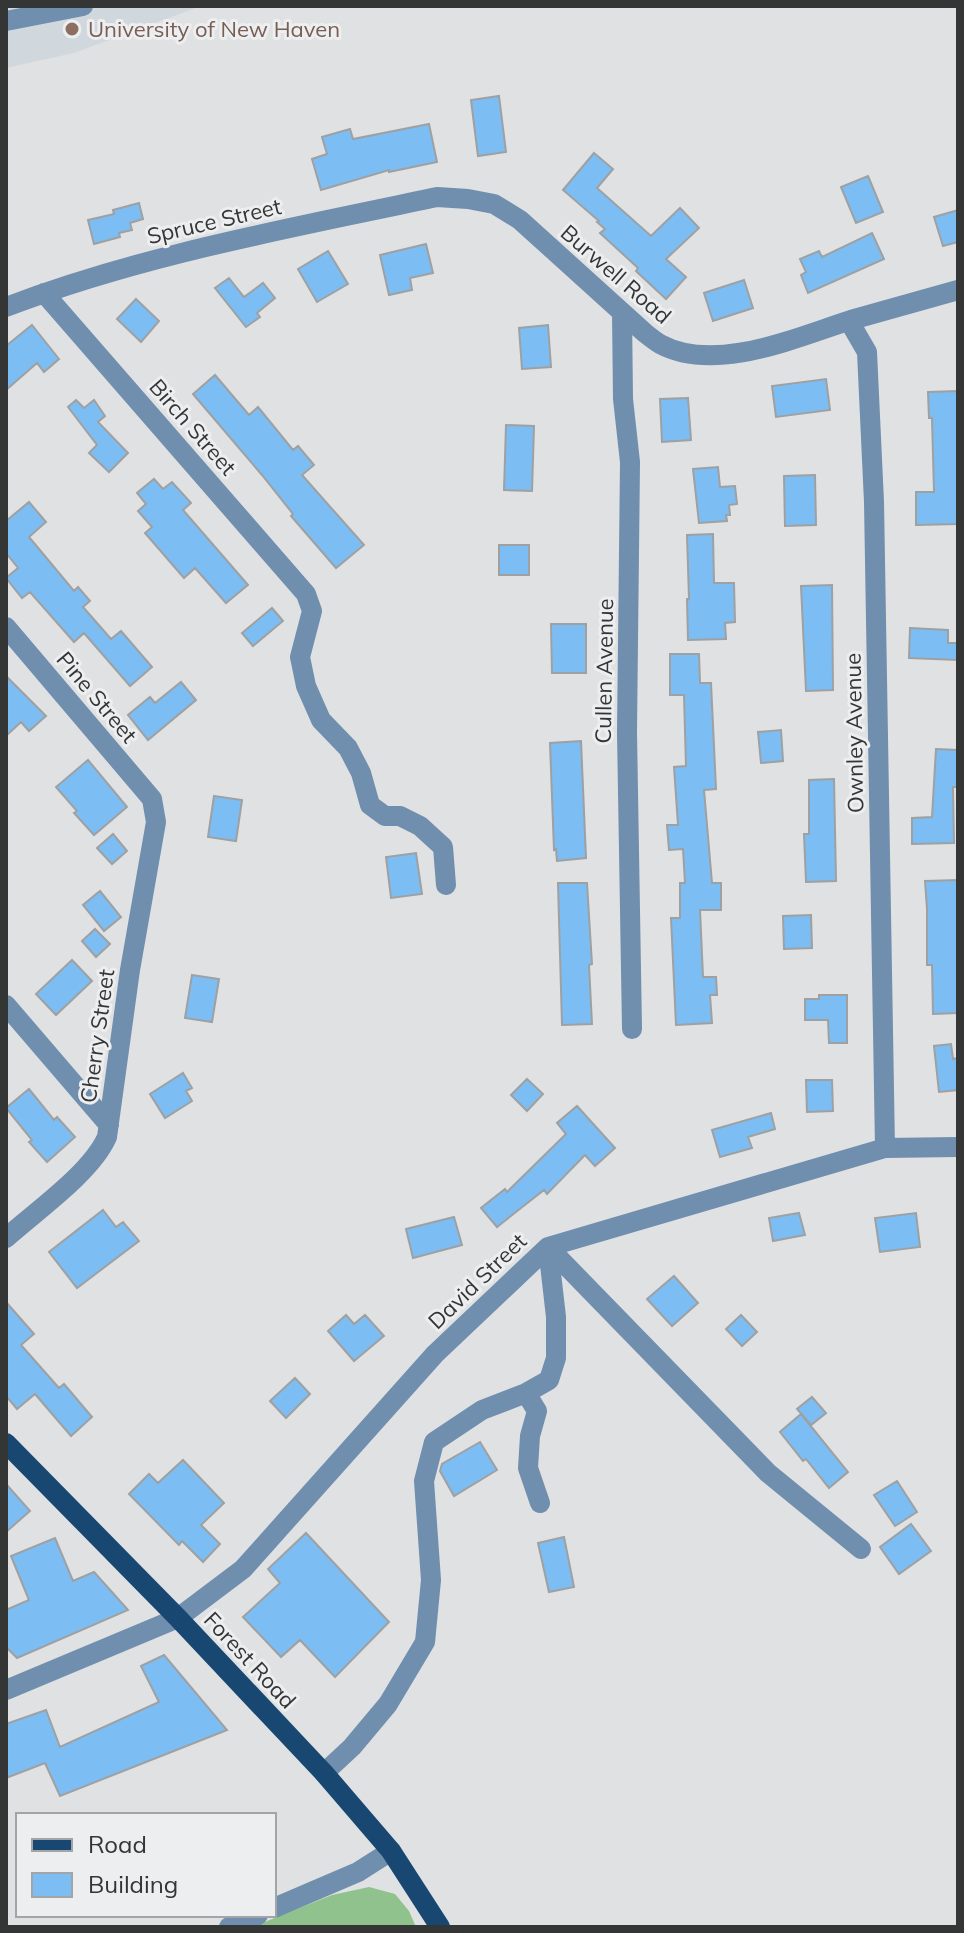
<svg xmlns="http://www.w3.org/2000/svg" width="964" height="1933" font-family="Mulish,sans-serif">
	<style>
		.built { fill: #d0d8de }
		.green { fill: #90c28d }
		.building { fill: #7cbef4; stroke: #9ea0a1; stroke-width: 2 }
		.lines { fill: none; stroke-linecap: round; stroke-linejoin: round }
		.minor { stroke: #708ead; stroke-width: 20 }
		.major { stroke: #184872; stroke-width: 20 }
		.education-dot { fill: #8d6e63; stroke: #edeef0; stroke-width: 3 }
		.labels { text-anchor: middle; stroke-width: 6; stroke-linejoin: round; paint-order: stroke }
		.education-label { font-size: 22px; fill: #785e54; stroke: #edeef0; text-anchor: start }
		.street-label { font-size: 22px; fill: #343535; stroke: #edeef0 }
	</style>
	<rect width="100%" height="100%" fill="#e0e1e2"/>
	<path class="built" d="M6,6H201L74,53L6,68Z"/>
	<path class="green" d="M369,1887L395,1894L409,1911L416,1927H252L332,1895Z"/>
	<path class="building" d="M499,96L506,152L478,156L471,100Z
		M429,124L437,162L389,172V170L321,190L312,159L327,154L322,137L350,129L353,139Z
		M594,153L613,169L597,188L651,236L680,208L699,228L666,259L686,277L666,299L636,271L638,268L600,233L605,229L597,222L599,221L563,190Z
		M868,176L883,212L856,223L841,187Z
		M139,203L143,219L130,223L132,230L119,233L120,237L94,244L88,220L114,214L113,210Z
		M958,210V242L943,246L934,217Z
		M872,233L884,259L808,293L801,275L806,272L800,259L819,251L822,257Z
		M426,244L433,273L410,278L412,290L389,295L380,255Z
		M328,251L348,284L317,302L298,269Z
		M229,278L244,297L263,283L275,298L257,313L260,317L246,327L215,288Z
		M744,280L753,308L713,321L704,293Z
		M136,299L159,321L141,342L117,319Z
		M32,325L59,359L44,372L37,363L6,390V346Z
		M548,325L551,367L522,369L519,328Z
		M215,375L249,415L258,407L293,450L298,446L314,465L302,475L364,545L336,568L291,516L293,514L262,475L193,394Z
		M826,379L830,410L776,417L772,386Z
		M958,391V524L916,525V492H934L932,418H929L928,392Z
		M688,398L691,440L662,442L660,399Z
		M76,400L84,408L94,400L105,416L98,422L128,453L109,472L89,453L97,445L68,407Z
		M506,425L534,426L532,491L504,490Z
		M718,467L720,487L735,486L737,504L729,505L730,515H726L727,521L699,523L693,469Z
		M815,475L816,525L785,526L784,476Z
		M154,479L163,489L172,482L191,503L183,510L248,585L226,603L195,568L184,578L145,533L152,527L138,511L146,504L137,493Z
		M29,502L46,522L29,537L74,591L78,587L90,601L83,607L111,639L121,631L152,667L130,686L84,633L74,642L30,592L22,598L6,578L18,568L6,553V521Z
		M713,534L714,583H734L735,622L725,623L726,639L688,640L687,599H689L687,535Z
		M499,545H529V575H499Z
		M832,585L833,690L806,691L801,586Z
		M272,608L283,621L253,646L242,633Z
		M551,624H586V673H552Z
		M910,628L948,630V643H958V660L909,658Z
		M670,654H699L700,683H711L716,789L704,790L712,883H721V910H700L703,977H716L717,995H710L712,1023L676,1025L671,918H680V883H685L683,849L669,850L667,825H678L674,767L686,766L684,695H670Z
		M6,676L46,716L29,731L21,722L6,736Z
		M181,682L196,700L148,740L128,715L150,697L155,703Z
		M781,730L783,761L761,763L758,732Z
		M581,741L586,858L557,861L556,849L554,850L550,743Z
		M936,749L958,750V787H953L954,843L912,844V818L932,817Z
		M88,760L127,807L94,835L74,813L77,811L56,787Z
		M834,779L836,881L806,882L804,834H809V780Z
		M214,796L242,800L236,841L208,837Z
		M113,834L127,851L112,864L97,848Z
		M416,853L422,894L391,898L386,857Z
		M958,880V1013L933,1014L932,965H927V909L925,881Z
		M558,883H587L592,964L589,965L592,1024L562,1025Z
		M100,891L121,917L104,931L83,905Z
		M811,915L812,948L784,949L783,916Z
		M95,929L110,944L96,957L82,941Z
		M72,960L92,981L56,1015L36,994Z
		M192,975L219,979L212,1022L185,1018Z
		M819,995H847V1043H829L828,1020H805V999H819Z
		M951,1044L953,1059L958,1058V1090L939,1092L934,1046Z
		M183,1073L192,1088L186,1091L192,1101L165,1118L150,1094Z
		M527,1079L543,1094L527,1111L511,1095Z
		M806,1080H832L833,1111L807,1112Z
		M29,1089L54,1120L57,1117L75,1137L47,1162L29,1142L32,1140L6,1108Z
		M577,1106L615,1148L595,1166L585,1155L547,1194L544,1190L497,1227L481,1208L505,1189L507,1192L566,1134L557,1123Z
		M771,1113L775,1129L748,1137L752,1148L720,1157L712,1130Z
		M103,1210L116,1227L123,1222L139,1241L77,1288L49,1252Z
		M799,1213L805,1235L773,1241L769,1218Z
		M916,1213L920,1247L880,1252L875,1218Z
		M454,1217L462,1245L413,1258L406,1229Z
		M674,1276L698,1303L672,1326L647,1299Z
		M6,1302L34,1334L21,1345L59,1388L64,1384L92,1417L71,1436L35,1394L17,1409L6,1396Z
		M346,1315L354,1324L365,1315L384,1336L354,1361L328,1331Z
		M741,1315L757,1332L742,1346L726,1329Z
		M295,1378L310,1394L286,1418L270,1401Z
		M812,1397L826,1413L811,1425L797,1409Z
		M801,1414L848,1472L829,1488L806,1459L803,1461L780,1432Z
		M480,1442L497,1470L454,1496L440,1471L442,1464Z
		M183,1460L224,1503L201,1525L220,1544L203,1562L182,1541L179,1545L129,1494L149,1474L158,1483Z
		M897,1481L917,1512L895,1526L874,1495Z
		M6,1484L30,1511L6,1532Z
		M911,1524L931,1551L899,1574L880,1547Z
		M306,1533L389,1622L335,1677L300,1640L281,1657L243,1617L280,1583L268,1569Z
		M564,1537L574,1587L549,1592L538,1543Z
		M55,1538L73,1581L94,1572L128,1610L17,1658L6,1647V1610L29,1600L11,1556Z
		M164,1655L227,1730L60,1796L45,1763L6,1778V1724L46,1710L60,1747L159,1702L141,1666Z"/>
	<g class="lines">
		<path class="minor" d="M6,21L83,6
			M44,293L306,594L312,611L300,657L306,686L321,720L348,748L361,773L370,805L385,816H400L420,826L443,847L446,885
			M6,307C145,254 292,228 437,197L468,199L494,204L520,220L645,333C650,337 655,341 660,344C715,374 797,337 851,320C887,310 922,300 958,290
			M622,313L623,399L630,462L627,732L632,1029
			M849,321L867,352L874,502L885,1148
			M6,627L152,799L156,822L130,970L107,1137C91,1173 36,1211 6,1238
			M6,1005L109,1125
			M548,1247L768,1473L861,1549
			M526,1393L537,1411L530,1436L528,1468L540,1503
			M6,1690L178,1618L243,1569L435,1354L548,1247L885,1148L958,1147
			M324,1773L352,1747L388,1704L425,1642L431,1580L424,1481L434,1442L482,1410L526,1393L549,1380L556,1358V1317L548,1247
			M274,1908L358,1872L391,1851
			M229,1927L258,1915"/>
		<path class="major" d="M6,1443L178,1618L324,1773L391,1851L440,1927"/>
	</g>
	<circle class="education-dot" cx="72" cy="29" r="8"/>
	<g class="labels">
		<g class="education-label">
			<text x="88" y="37">University of New Haven</text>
		</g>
		<g class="street-label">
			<text transform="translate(214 221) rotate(-13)" y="8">Spruce Street</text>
			<text transform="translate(616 274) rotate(41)" y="8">Burwell Road</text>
			<text transform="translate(193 427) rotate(49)" y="8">Birch Street</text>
			<text transform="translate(604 671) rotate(-89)" y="8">Cullen Avenue</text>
			<text transform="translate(97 697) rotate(50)" y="8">Pine Street</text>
			<text transform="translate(854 733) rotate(-91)" y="8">Ownley Avenue</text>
			<text transform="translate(97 1036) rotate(-82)" y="8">Cherry Street</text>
			<text transform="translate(477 1281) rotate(-44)" y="8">David Street</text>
			<text transform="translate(250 1660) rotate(47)" y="8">Forest Road</text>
		</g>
	</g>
	<rect width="964" height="1933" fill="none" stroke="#343535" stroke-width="16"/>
	<rect x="16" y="1813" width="260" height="104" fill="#edeef0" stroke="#a3a4a5" stroke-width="2"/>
	<rect x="32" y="1839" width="40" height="12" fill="#184872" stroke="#a3a4a5" stroke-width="2"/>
	<text x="88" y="1853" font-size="24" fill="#343535">Road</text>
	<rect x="32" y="1873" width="40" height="24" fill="#7cbef4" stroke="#a3a4a5" stroke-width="2"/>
	<text x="88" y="1893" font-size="24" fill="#343535">Building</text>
</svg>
